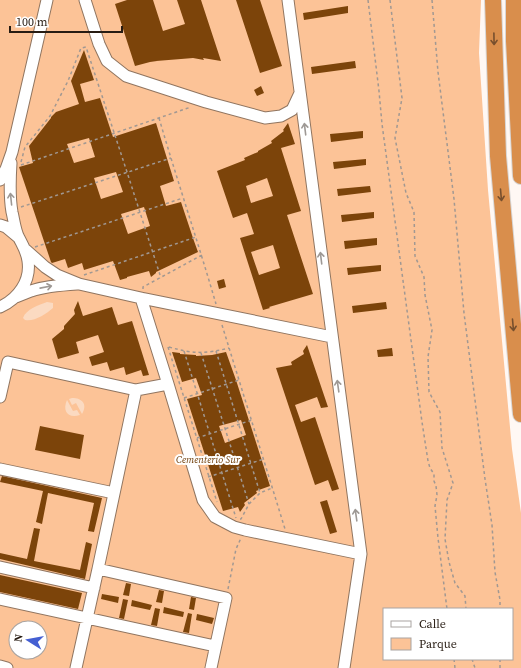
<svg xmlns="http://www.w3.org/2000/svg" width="521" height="668" font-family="'Source Serif 4',serif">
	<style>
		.green { fill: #fcc397; fill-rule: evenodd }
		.water { fill: #fbdac1 }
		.building { fill: #7c440a; fill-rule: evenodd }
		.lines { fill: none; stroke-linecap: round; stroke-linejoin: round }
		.minor-casing { stroke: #907560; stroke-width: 13 }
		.highway-casing { stroke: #d8d6d5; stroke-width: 18 }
		.path { stroke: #a19892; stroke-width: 1.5; stroke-dasharray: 3 3; stroke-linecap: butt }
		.minor { stroke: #fff; stroke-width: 11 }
		.highway { stroke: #d98e4c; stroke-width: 16 }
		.oneway { stroke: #774f2d }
		.oneway2 { stroke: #9e9995 }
		.labels { text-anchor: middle; stroke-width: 4; stroke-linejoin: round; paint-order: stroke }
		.park-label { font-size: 10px; font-style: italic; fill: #6e3b05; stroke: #fff }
	</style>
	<rect width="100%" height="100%" fill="#fff8f4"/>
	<path class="green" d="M0,0H481L479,53L488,190L512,449L521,513V668H0ZM384,609H512V659H384ZM16,628H40V652H16Z"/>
	<path class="water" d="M47,302L53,303V308C46,314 34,322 25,320L23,318C26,309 39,305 47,302Z
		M72,398C82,398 88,404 82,414L76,403L72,405L69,399Z
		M67,400L73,411L77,410L80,415C68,419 62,411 67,400Z"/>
	<path class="building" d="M127,0H153L163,31L185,24L177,0H201L221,61L203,58L204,60L193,58L181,59L156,61H157L150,62L135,66L115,4Z
		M236,0H260L282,66L260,73Z
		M348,6V13L304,20L303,13Z
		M84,50L94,80L80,84L85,102L100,98L113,137L156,123L174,181L160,186L166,206L181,202L194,241L198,252L156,272V273L151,277L149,271L127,277V278L120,280L113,261L84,270L82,263L68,268L65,259L52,263L51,262L19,167L33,163L29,146L51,118V117L56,112L79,104L71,81ZM89,138L95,157L74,163L67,144ZM116,172L123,192L101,199L94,178ZM144,207L150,226L128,234L121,214Z
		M355,61L356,68L312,74L311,67Z
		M261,86L264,93L257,96L254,90Z
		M288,123L295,144L281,148L301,211L287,215L313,294L269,307L270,308L263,310L240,238L254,234L247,213L233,218L217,171L245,160L244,158L258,152V151L272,143L271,141L284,131L283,130ZM267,178L273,196L251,203L246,186ZM273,245L280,268L259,275L251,252Z
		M363,131V138L331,142L330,134Z
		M366,159V165L334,169L333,162Z
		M370,186L371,192L338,196L337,189Z
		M374,212V218L342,222L341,215Z
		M377,238V245L345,249L344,241Z
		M381,265V271L348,275L347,268Z
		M224,279L226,287L219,289L217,281Z
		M78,301L83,316L112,307L118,325L132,321L149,375L143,376L141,370L126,375L124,367L110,371L107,362L92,366L89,357L104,352L98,335L76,342L79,353L58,359L52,339L64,329V326L75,314L74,310Z
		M386,302L387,309L353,313L352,306Z
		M307,345L328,407L321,408L317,397L295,405L301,422L315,417L339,489L332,491L328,480L315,485L276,368L292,365L291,362L304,354L303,351Z
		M392,348L393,356L378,357L377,350Z
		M172,352L180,353V354L196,355V356L212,355L226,352L236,380L270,486L256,491L257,493L244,503L245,505L240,512L238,507L223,511L187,399L202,395L196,378L182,382ZM241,420L246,435L225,443L219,426Z
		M40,426L84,435L80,459L35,450Z
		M2,476L102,498L94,532L88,531L94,503L48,493L42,524L36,522L43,491L0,482Z
		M327,500L337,532L330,534L320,502Z
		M34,528L40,529L34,561L80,570L86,542L92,544L85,579L0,559V553L27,559Z
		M0,575L82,593L78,609L0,592Z
		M126,583L131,584L129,596L123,595Z
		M159,590L164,591L162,603L156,602Z
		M102,594L119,597L118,603L101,599Z
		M191,597L196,598L194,610L189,609Z
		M123,599L128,600L124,619L119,618Z
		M132,600L152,605L150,610L131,606Z
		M164,607L184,612L183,617L163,613Z
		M155,608L160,609L157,626L151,625Z
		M188,613L192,614L189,633L183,632Z
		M197,614L214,618L212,624L196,620Z"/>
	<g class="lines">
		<defs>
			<path id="minor" d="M85,0L99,44L107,61L126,76L206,102L265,118L281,116L292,110L300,93
				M288,0L361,554L344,668
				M0,180L6,169L12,152L47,0
				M0,225L6,227L18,237
				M26,250L45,267L57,275L79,284L141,298L332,337
				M16,297C21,295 26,293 31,291C46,286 61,285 77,284
				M141,298L168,384L203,500L215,517L234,527L245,530L361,554
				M0,307C18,299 31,281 28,261C27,252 23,246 19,238C15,231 14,220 12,212C9,195 10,179 11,163
				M168,384L136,390L98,569L226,598L211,668
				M0,397L8,362L136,390
				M0,469L114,493
				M0,567L94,588
				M0,599L215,646
				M0,666L7,668
				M76,668L98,569"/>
			<path id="highway" d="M493,0L498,156L521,414
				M514,0V41L521,176"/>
		</defs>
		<use href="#minor" class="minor-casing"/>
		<use href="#highway" class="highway-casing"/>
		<path class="path" d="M368,0L379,91L382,124L422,422L428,461L430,468L434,474V481L436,486L437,495L435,506L438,538L447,609
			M390,0L402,98L395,138L406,193L414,212L415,256L424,277L425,295L432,330L428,357L429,392L440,412L442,448L453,483L447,500L445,539L449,562L455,583L465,596L466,609
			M432,0L438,72L454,199L464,313L485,479L492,525L495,572L500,600V609
			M159,118C177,180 198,242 216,304
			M21,162L25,147L50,116L68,81L81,48L86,47L127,172L161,278
			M21,165L191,107
			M21,207L171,158
			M35,247L183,198
			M84,275L196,237
			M143,289V287L202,255
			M222,325L285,529
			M168,347L217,502
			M169,347C193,354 205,354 229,348
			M184,351L236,518
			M216,351L260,493
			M201,353L249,504
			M184,398L239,380
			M197,438L252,420
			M208,477L264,459
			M240,519H241L249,504L260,493L272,488
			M228,589L236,549L241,538
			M454,659L455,668
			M472,659L475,668
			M500,668V659"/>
		<use href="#minor" class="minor"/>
		<use href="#highway" class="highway"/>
	</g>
	<defs><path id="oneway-shaft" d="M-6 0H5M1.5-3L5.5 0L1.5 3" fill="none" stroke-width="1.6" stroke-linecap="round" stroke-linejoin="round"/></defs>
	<g class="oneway">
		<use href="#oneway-shaft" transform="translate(494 39) rotate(89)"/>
		<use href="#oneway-shaft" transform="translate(501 195) rotate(85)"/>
		<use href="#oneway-shaft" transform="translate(513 325) rotate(85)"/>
	</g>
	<g class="oneway2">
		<use href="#oneway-shaft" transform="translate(305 129) rotate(-97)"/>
		<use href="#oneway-shaft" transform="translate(11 199) rotate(-96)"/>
		<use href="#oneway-shaft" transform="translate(321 258) rotate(-97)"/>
		<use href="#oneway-shaft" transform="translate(46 287) rotate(-11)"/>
		<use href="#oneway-shaft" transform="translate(338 386) rotate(-98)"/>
		<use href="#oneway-shaft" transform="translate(356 515) rotate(-98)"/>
	</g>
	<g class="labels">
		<g class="park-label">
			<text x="208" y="463">Cementerio Sur</text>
		</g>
	</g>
	<rect x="383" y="608" width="130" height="52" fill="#ffffff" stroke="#a9a4a1"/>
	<rect x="391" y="621" width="20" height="6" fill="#ffffff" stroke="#a9a4a1"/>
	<text x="419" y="628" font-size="12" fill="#271c13">Calle</text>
	<rect x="391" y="638" width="20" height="12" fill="#fcc397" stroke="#a9a4a1"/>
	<text x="419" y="648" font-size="12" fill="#271c13">Parque</text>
	<g transform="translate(28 640) rotate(281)"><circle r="19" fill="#ffffff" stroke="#a9a4a1"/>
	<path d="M0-3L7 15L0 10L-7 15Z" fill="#445fd2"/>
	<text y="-6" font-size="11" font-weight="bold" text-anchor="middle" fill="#271c13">N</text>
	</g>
	<path d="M10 26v6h112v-6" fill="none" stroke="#271c13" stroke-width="2"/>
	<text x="16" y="26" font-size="12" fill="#271c13" stroke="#ffffff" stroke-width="3" paint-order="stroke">100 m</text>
</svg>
